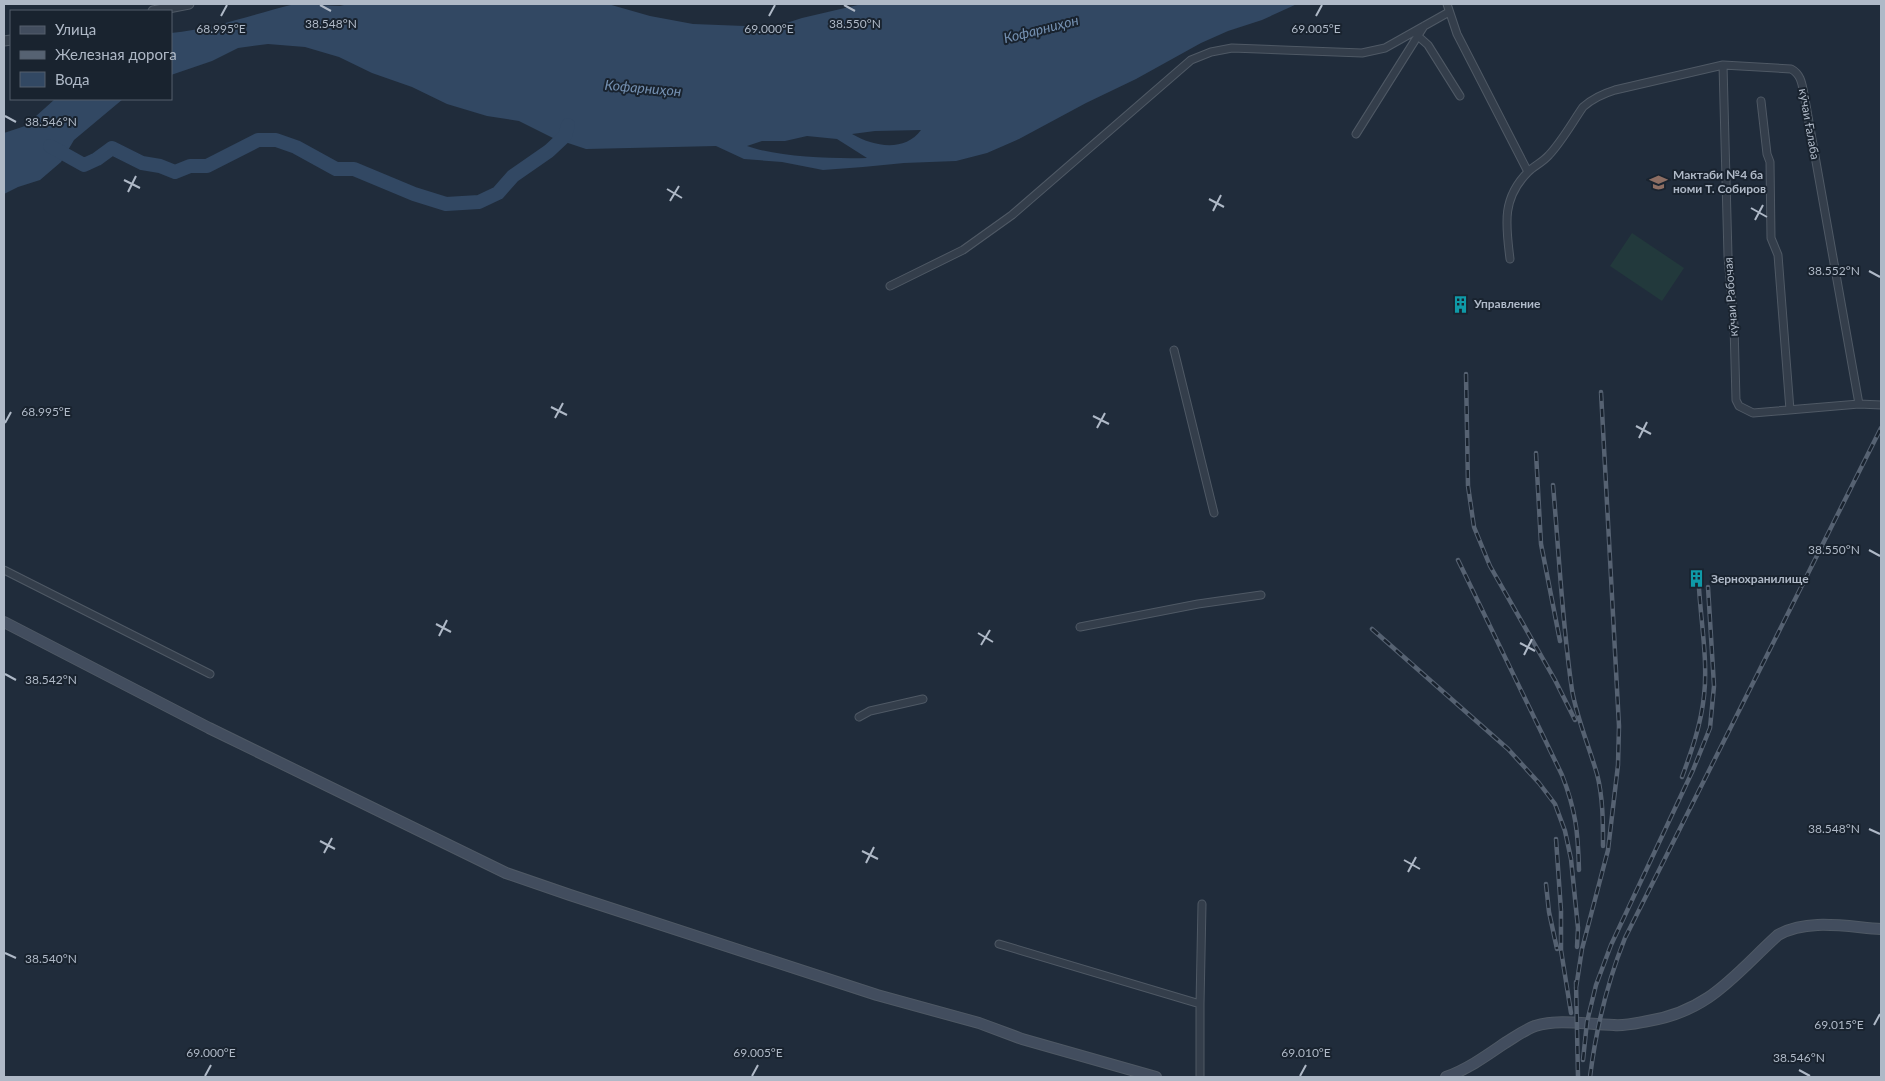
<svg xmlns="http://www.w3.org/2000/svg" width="1885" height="1081" font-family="Lato,sans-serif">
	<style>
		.green { fill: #22393c }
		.water { fill: #324863; fill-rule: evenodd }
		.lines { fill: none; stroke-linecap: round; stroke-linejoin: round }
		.river { stroke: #324863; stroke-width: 14 }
		.minor-casing { stroke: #4f5965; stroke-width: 9 }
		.tertiary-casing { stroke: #4f5965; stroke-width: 11 }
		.secondary-casing { stroke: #4f5965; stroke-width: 12 }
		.minor { stroke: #343e4b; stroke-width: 7 }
		.tertiary { stroke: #343e4b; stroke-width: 9 }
		.secondary { stroke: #424d5e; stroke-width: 10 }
		.rail-casing { stroke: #566272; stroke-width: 4.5 }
		.rail { stroke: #19232f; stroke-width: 2.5; stroke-dasharray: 8; stroke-linecap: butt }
		.ticks { fill: none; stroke: #afb9c7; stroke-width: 2 }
		.labels { text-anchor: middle; stroke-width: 4; stroke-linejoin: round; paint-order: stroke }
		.street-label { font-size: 12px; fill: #afb9c7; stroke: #19232f }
		.poi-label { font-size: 12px; font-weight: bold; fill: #afb9c7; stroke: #19232f; text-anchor: start }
		.water-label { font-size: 14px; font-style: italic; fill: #7490b1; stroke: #19232f }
		.ticks-label { font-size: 12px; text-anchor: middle; fill: #afb9c7; stroke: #19232f; stroke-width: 4; stroke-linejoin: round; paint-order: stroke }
	</style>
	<rect width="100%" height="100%" fill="#202c3b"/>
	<path class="green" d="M1632,233L1684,268L1662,301L1610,266Z"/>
	<path class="water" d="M295,4L340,6L348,4H608L650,16L693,24L774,27L802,18L862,4H1297L1262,20L1228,31L1201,43L1136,79L1086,103L1019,139L987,153L956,161L904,163L863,167L823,170L782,162L744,159L716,146L586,149L553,138L519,121L487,116L447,104L412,87L372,73L339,57L305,47L268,44L238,48L212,61L171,75V33C214,29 253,14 295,4ZM921,130C905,152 874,147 852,134L875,131ZM807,136L837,139L867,158C833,159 778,157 747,146L762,141H785Z
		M55,99H123L74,140L61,162L40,180L18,187L4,194V133L25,126Z"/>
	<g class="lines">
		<path class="river" d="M50,146L84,165L97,159L112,148L142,163L160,166L175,172L190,166H207L258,140H276L296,147L336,169H354L414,194L446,204L479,202L498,193L513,176L549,151L565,136L568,125"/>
		<defs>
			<path id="minor" d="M1447,4L1457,34L1528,172
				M1419,37L1428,45L1460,96
				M1723,65L1728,256L1734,325L1736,400L1739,406L1753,413L1859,404
				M1761,101L1767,154L1770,162L1771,238L1778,255L1790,410
				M1356,134L1424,26
				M1510,259C1506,226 1501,199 1528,172C1534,166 1543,162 1549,155C1562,141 1572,123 1583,107C1593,98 1602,94 1615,90L1723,65L1791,69C1801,74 1802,84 1804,94L1859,404L1881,405
				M890,286L963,250L1012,215L1191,60L1211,52L1232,48L1362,53L1385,48L1449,12
				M1174,350L1214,513
				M4,570L210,674
				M1080,627L1198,604L1261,595
				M859,717L870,711L923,699
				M999,944L1200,1004L1202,904
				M1200,1077V1004"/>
			<path id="tertiary" d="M153,11L189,4
				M4,41L11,40"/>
			<path id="secondary" d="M4,622L209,728L506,873L570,895L877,995L979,1023L1022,1039L1156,1077
				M1446,1077C1468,1069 1486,1056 1505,1043C1515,1037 1524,1030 1535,1026C1561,1018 1588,1025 1614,1025C1625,1026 1637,1023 1648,1021C1710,1011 1735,974 1778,935C1808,918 1848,927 1881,929"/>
		</defs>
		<use href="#minor" class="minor-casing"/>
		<use href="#tertiary" class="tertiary-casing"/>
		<use href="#secondary" class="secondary-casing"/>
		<use href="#minor" class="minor"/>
		<use href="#tertiary" class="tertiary"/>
		<use href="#secondary" class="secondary"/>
		<defs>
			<path id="rail" d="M1466,374L1468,486L1474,527L1490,566L1555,680L1575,720
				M1536,453L1541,544L1560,641
				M1553,485C1559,553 1562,622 1572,690C1577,719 1589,746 1597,774C1603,797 1603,822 1603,846
				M1458,560L1562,775C1576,811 1578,832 1579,870
				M1372,629L1508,749L1539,783L1555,804L1565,831L1571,859L1578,928L1577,947
				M1682,777C1692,750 1701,724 1704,696C1708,662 1701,622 1699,588
				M1556,839L1561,911V950L1571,1013
				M1546,884L1549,912L1557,949
				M1576,982L1578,1077
				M1576,988L1582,949L1608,850L1618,765L1619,726L1601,392
				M1583,1060L1587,1022L1596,985L1611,945L1693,770L1710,728L1714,686L1708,587
				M1590,1077C1596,1029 1607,983 1625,938L1881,428"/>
		</defs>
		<use href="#rail" class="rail-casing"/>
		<use href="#rail" class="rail"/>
	</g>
	<path class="ticks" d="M320,5L331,11M844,5L855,11M221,16L227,5M769,16L775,5M1316,16L1322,5M5,116L16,122M124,180L140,188M667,189L682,198M128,192L136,176M1209,199L1224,207M670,201L679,186M1751,208L1767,217M1213,211L1221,195M1755,220L1763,205M1869,271L1880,277M551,407L567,415M1093,416L1109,424M555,418L563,403M5,423L11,412M1636,426L1651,434M1097,428L1105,413M1639,438L1647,422M1869,550L1880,556M436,624L451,632M978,633L993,642M439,636L447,620M1520,643L1535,651M981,645L990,630M1524,655L1532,639M5,674L16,680M1869,829L1880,834M320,841L335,849M862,851L878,859M324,853L332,838M1404,860L1420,869M866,863L874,847M1408,872L1416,857M5,953L16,958M1874,1025L1880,1014M1799,1070L1810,1076M205,1076L211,1065M752,1076L758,1065M1300,1076L1306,1065"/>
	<defs>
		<symbol id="school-bare" viewBox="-9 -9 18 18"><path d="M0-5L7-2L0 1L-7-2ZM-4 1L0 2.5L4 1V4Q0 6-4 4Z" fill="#8d6e63" stroke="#19232f" stroke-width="2.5" paint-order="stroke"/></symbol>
		<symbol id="building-bare" viewBox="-9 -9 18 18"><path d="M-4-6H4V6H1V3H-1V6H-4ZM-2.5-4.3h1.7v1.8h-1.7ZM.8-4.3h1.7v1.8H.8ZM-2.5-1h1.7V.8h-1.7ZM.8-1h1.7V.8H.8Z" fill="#0f9aa8" stroke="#19232f" stroke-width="2.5" paint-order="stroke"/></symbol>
	</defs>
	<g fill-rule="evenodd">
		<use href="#school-bare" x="1646" y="170" width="25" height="25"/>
		<use href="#building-bare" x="1448" y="292" width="25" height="25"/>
		<use href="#building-bare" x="1684" y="566" width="25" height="25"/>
	</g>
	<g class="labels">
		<g class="street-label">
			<text transform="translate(1809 124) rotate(80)" y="4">кӯчаи Ғалаба</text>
			<text transform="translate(1731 297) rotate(-94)" y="4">кӯчаи Рабочая</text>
		</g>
		<g class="poi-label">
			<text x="1673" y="179">Мактаби №4 ба<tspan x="1673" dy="14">номи Т. Собиров</tspan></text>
			<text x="1474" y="308">Управление</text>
			<text x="1711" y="583">Зернохранилище</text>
		</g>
		<g class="water-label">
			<text transform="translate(1041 29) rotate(-14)" y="5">Кофарниҳон</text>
			<text transform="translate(643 88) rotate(5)" y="5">Кофарниҳон</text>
		</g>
	</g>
	<g class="ticks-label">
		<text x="331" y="28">38.548°N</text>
		<text x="855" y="28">38.550°N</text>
		<text x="221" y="33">68.995°E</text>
		<text x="769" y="33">69.000°E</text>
		<text x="1316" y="33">69.005°E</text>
		<text x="51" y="126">38.546°N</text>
		<text x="1834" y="275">38.552°N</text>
		<text x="46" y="416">68.995°E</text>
		<text x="1834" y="554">38.550°N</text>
		<text x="51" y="684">38.542°N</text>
		<text x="1834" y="833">38.548°N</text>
		<text x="51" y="963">38.540°N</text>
		<text x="1839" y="1029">69.015°E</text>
		<text x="211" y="1057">69.000°E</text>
		<text x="758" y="1057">69.005°E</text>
		<text x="1306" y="1057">69.010°E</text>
		<text x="1799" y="1062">38.546°N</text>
	</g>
	<rect width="1885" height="1081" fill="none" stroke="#afb9c7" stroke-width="10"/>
	<rect x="10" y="10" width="162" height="90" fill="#19232f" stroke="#555f6c"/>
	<rect x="20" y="26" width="25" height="8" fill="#424d5e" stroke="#555f6c"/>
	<text x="55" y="35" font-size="15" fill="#afb9c7">Улица</text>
	<rect x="20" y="51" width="25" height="8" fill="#566272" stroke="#555f6c"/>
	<text x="55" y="60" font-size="15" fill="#afb9c7">Железная дорога</text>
	<rect x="20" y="72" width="25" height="15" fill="#324863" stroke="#555f6c"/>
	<text x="55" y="85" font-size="15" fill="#afb9c7">Вода</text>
</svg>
